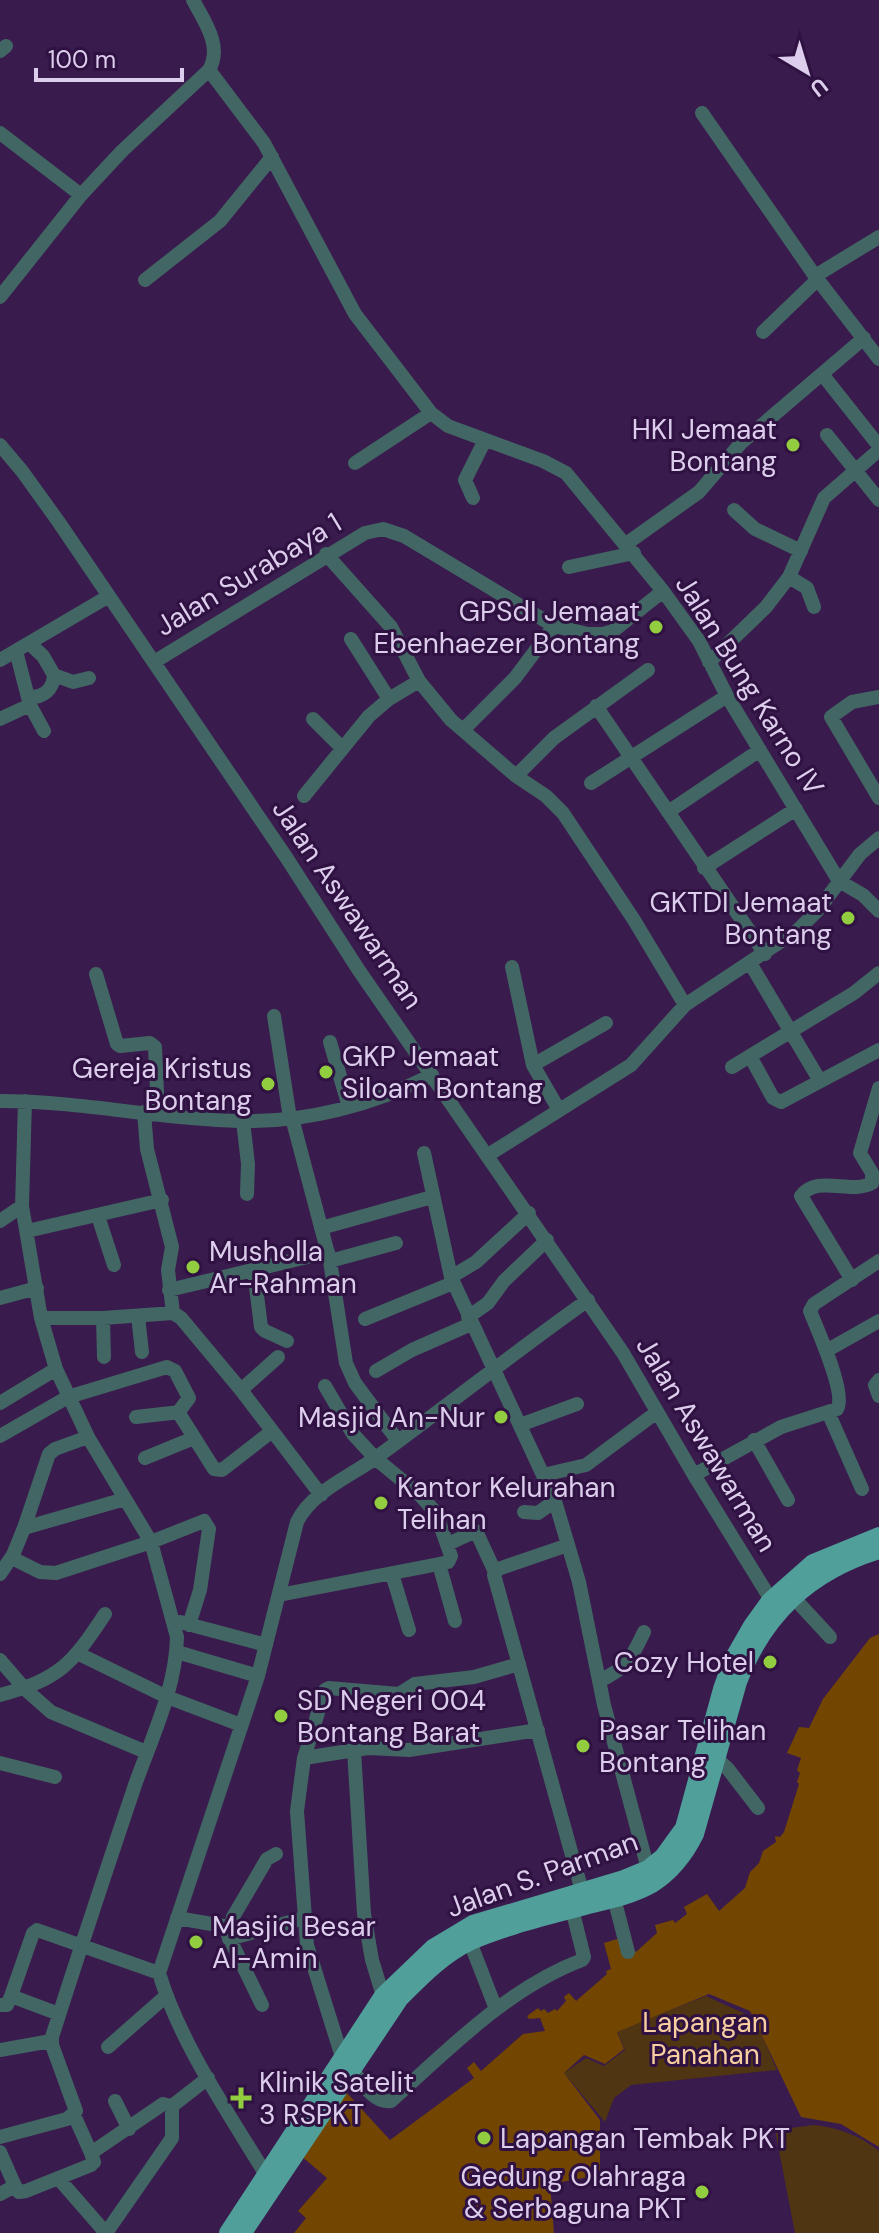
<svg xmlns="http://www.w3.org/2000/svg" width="879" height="2233" font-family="'DM Sans',sans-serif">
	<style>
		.green { fill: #503513 }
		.forest { fill: #724600 }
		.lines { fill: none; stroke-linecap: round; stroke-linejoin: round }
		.minor { stroke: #426663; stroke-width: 14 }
		.major { stroke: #509f9a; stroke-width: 18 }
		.poi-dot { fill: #91cd3f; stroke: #2f1142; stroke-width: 3 }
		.labels { text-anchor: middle; stroke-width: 6; stroke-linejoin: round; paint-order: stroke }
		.poi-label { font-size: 28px; fill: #ddcdec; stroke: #2f1142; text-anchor: start }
		.street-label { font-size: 28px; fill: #ddcdec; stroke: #2f1142 }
		.park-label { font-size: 28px; fill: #f7cea0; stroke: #2f1142 }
	</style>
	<rect width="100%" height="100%" fill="#391b4d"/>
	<path class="green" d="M706,1996L754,2018L777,2070L631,2085L614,2098L605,2122L564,2073L586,2058L604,2066L625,2050L617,2031Z
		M814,2125C839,2128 859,2135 879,2151V2233H795L775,2130Z"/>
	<path class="forest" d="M879,1634V2147L841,2124L801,2117L750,2011L709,1994L617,2032L624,2049L605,2064L584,2055L564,2073L600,2120V2175L550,2184L554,2233H294L306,2218L298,2211L327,2178L300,2155L345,2091L390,2140L474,2078L467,2068L474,2062L481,2071L523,2034L545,2031L540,2018L529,2019L527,2016L538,2008L541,2011L544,2009L548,2013L555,2009L557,2011L566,2001L564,1997L569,1993L576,2001L607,1974L606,1971L611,1969L604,1943L624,1937L629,1954L637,1951L657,1933L655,1925L673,1920L675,1923L687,1914L684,1907L707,1894L719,1911L745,1888L750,1872L759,1863L763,1851L776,1842L775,1836L780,1837L784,1832L799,1784L797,1782L800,1773L797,1770L801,1758L787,1753L799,1727L809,1728L823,1699L870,1638Z"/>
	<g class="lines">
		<path class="minor" d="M0,51L6,46
			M209,70L264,143L355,314L431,413L448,426L543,461L566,473L663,591L699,641L727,696L839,881L863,895L879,911
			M702,113L815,276
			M0,133L81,195
			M879,237L815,276L879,359
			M145,280L220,221L272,157
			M0,297L81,195L122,151L209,70C223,46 204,21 193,0
			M763,332L818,279
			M822,374L879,446
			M827,435L879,500
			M0,445L22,471L58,521L286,857L358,969L623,1353L694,1475L776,1608
			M355,463L431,413
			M473,498L465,480L485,440
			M734,510L755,529L801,551
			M626,544L699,492L741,443L864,338
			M326,554L391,627L419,681L451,720L516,776L546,796L563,813L634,920L685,1005
			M569,567L634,553
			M789,577L807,588L814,607
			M351,639L389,699
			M29,643L43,656L54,675L73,682L89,678
			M0,660L109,596
			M154,662L365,533L383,529L404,536L554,626L588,634H603L613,631L663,591
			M709,662L766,607L789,577L824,498L879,450
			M28,697C43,698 53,690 54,675
			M879,697L852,702L831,717L879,798
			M30,705L44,731
			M596,706L765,954
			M0,719L30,705L16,651
			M313,719L342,748
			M463,730L515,678L554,626
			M516,776L554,738L648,670
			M591,783L727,696
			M304,796L369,716L389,699L419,681
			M668,812L760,750
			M704,868L796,809
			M750,963L820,1081
			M512,967L533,1065L559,1110
			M879,973L854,993L750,1056L773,1098L781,1102L879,1050
			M96,974L117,1044L120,1046L150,1043L155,1047L158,1114
			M274,1016L290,1118
			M330,1042L349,1107
			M533,1065L606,1023
			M732,1067L750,1056
			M0,1101C80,1101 158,1119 238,1121C305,1123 373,1105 432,1075
			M144,1112L147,1149L172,1247L168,1270L173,1313
			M292,1118L330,1261L346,1363L355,1383L398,1441
			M243,1121L248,1164L247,1194
			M424,1153L451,1277L555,1501L579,1582L604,1705L648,1869
			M488,1155L631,1065L685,1005L798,930L818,910L860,854L879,838
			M98,1216L114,1265
			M0,1221L22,1206
			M321,1228L432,1197
			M27,1231L162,1200
			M330,1261L396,1243
			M254,1271L261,1327L265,1331L287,1341
			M451,1277L476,1262L529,1213
			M852,1280L801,1196C817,1174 851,1195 872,1183V1173L860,1153L879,1088
			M169,1290L328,1252
			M0,1298L37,1288
			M138,1316L142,1352
			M468,1317L488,1303L504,1281L547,1240
			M41,1318H103L173,1313L181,1318L241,1390L321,1495
			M103,1318L104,1357
			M365,1319L453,1283
			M826,1351L879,1321
			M376,1371L412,1350L471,1324
			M879,1380L875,1385L879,1396
			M241,1390L278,1357
			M0,1403L56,1369
			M828,1412L862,1489
			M136,1417L180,1412
			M520,1425L577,1404
			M0,1436L68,1397L167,1367L175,1371L189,1398L180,1410V1415L214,1469L222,1470L271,1432
			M754,1440L788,1500
			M145,1458L194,1438
			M543,1475L586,1465L657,1412
			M694,1475L781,1427L837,1409C847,1394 817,1329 810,1311L814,1304L879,1261
			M524,1512L538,1513L555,1501
			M24,1528L49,1454L55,1449L88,1437
			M448,1544L476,1531L495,1572
			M568,1545L498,1569L494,1575L582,1891
			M12,1558L40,1572L56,1573L151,1542L88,1437L56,1369L41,1318L22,1206L25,1101
			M439,1564L455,1621
			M0,1574L13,1555L24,1528L125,1499
			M392,1574L409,1630
			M279,1595L439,1564L448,1562L451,1556L436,1513L421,1496L375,1458L353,1434L325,1386
			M794,1598L830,1637
			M180,1622L266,1645
			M177,1652L258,1676
			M79,1654L167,1697L241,1725
			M0,1660L25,1689L51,1712L146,1752
			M599,1681C627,1668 631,1659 644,1632
			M0,1695C60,1679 72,1664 105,1614
			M354,1750L364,1914L372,1960L383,1996
			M304,1758L368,1748L409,1750L538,1730
			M717,1759L728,1769L758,1808
			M0,1763L55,1777
			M614,1898L628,1952
			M177,1918L229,1927
			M229,1939L304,1918
			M470,1942L496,2009
			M0,2005H7L11,1996
			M262,2005L228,1935L233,1917L267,1859L276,1854
			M59,2014L11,1996L33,1933L37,1930L159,1973
			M108,2047L166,1996
			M0,2050L51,2041
			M342,2057L307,1945L297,1811L304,1758L325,1690L329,1688L399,1694L415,1684L474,1677L519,1664
			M351,2068C361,2081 373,2104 391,2101C449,2049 508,1988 582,1960L584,1957L572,1909
			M115,2101L129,2129
			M74,2115L91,2153
			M0,2137L67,2119L76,2111L52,2045V2037C79,1952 107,1868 135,1785C152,1737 176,1688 177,1637L151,1542L204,1521L209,1529L200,1590L189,1625
			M0,2152L15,2186
			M266,2175C228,2112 180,2043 159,1973L258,1676L297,1522C311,1492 351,1476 377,1457C447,1406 516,1351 588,1300
			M58,2178L106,2233L172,2138V2106L208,2078
			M0,2194L15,2186L19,2192L26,2191L91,2165L94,2162L91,2153L163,2104L172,2106"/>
		<path class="major" d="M244,2231L400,1998C421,1977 443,1954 471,1941C508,1925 549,1916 588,1905C609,1900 633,1895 652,1884C671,1872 685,1854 695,1834L738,1682C764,1614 810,1571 879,1550
			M228,2233L383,1996L433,1948L473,1924L621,1880L648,1869L663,1857L684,1828L722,1689L732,1661L752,1626L770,1601L813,1563L879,1536"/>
	</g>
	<g class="poi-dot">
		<circle cx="793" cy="445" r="8"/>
		<circle cx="656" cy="627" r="8"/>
		<circle cx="848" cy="918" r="8"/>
		<circle cx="326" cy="1072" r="8"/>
		<circle cx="268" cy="1084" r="8"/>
		<circle cx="193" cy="1267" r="8"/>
		<circle cx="501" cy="1417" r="8"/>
		<circle cx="381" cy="1503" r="8"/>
		<circle cx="770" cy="1662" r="8"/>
		<circle cx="281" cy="1716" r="8"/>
		<circle cx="583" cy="1746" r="8"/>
		<circle cx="196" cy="1942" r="8"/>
		<path d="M237 2086h8v8h8v8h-8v8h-8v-8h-8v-8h8z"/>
		<circle cx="484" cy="2138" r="8"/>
		<circle cx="702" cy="2192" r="8"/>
	</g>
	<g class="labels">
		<g class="poi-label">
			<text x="777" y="439" text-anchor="end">HKI Jemaat<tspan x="777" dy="32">Bontang</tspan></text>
			<text x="640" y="621" text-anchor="end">GPSdI Jemaat<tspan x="640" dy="32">Ebenhaezer Bontang</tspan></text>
			<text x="832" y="912" text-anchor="end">GKTDI Jemaat<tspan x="832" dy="32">Bontang</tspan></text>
			<text x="342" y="1066">GKP Jemaat<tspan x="342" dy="32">Siloam Bontang</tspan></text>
			<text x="252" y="1078" text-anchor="end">Gereja Kristus<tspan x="252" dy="32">Bontang</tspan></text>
			<text x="209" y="1261">Musholla<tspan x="209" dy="32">Ar-Rahman</tspan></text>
			<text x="485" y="1427" text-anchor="end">Masjid An-Nur</text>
			<text x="397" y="1497">Kantor Kelurahan<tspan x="397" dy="32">Telihan</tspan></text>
			<text x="754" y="1672" text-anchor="end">Cozy Hotel</text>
			<text x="297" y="1710">SD Negeri 004<tspan x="297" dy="32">Bontang Barat</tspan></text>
			<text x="599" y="1740">Pasar Telihan<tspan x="599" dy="32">Bontang</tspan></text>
			<text x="212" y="1936">Masjid Besar<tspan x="212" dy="32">Al-Amin</tspan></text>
			<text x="259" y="2092">Klinik Satelit<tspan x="259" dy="32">3 RSPKT</tspan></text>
			<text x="500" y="2148">Lapangan Tembak PKT</text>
			<text x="686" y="2186" text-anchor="end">Gedung Olahraga<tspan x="686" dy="32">&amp; Serbaguna PKT</tspan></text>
		</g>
		<g class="street-label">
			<text transform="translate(248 574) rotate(-31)" y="10">Jalan Surabaya 1</text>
			<text transform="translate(750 685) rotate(58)" y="10">Jalan Bung Karno IV</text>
			<text transform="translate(348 904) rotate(56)" y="10">Jalan Aswawarman</text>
			<text transform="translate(707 1444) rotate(59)" y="10">Jalan Aswawarman</text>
			<text transform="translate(542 1874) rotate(-20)" y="10">Jalan S. Parman</text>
		</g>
		<g class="park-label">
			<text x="705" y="2032">Lapangan<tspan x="705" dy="32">Panahan</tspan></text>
		</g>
	</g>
	<g transform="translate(807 72) rotate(142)" stroke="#2f1142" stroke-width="6" paint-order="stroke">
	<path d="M0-6L14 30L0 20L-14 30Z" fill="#ddcdec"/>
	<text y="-12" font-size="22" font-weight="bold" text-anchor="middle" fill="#ddcdec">U</text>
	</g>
	<path d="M36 68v12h146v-12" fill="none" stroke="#ddcdec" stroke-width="4"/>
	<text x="48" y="68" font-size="24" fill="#ddcdec" stroke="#2f1142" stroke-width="6" paint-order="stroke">100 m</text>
</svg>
